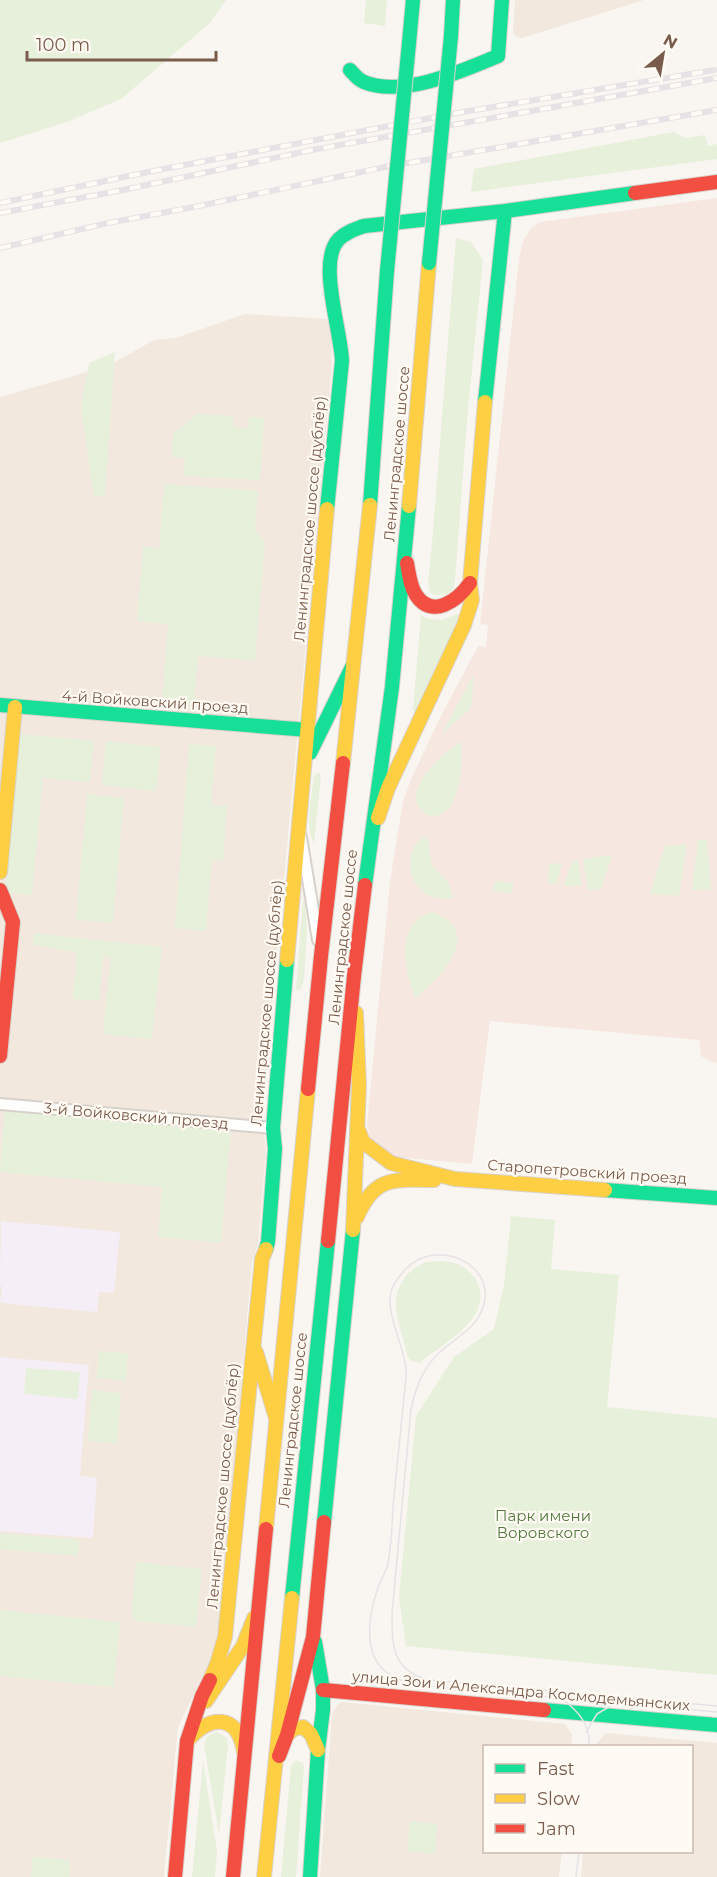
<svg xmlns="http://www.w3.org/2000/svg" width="717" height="1877" font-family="Montserrat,sans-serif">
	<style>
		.residential { fill: #f2e8de }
		.commercial { fill: #f6e8e1 }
		.education { fill: #f6eef6 }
		.green { fill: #e7f0db }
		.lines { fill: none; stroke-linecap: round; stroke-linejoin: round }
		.street-casing { stroke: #d7d1cb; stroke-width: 14 }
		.fast-casing { stroke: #d9d2cb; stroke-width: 16 }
		.slow-casing { stroke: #d9d2cb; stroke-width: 16 }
		.jam-casing { stroke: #d9d2cb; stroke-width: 16 }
		.street { stroke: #fefefd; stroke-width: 10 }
		.fast { stroke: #16e098; stroke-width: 14 }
		.slow { stroke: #ffcf43; stroke-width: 14 }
		.jam { stroke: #f24e42; stroke-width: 14 }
		.tram { stroke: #e6e3e7; stroke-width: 1.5 }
		.rail-casing { stroke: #e6e3e7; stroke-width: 6 }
		.rail { stroke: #fffaf3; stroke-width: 4; stroke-dasharray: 11; stroke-linecap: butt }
		.fast-bridge-casing { stroke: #dad1cc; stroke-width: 16; stroke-linecap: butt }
		.fast-bridge { stroke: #16e098; stroke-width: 14 }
		.labels { text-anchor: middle; stroke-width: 4.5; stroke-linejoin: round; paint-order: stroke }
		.street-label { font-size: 15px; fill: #7a5c4d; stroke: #fffaf3 }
		.park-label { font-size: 15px; fill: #537a41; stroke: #fffaf3 }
	</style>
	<rect width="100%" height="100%" fill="#f9f5f0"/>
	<path class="residential" d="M515,0H644L522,38L517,37L513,32Z
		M245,314L327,319L331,336L332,364L262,1116L266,1150L258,1244L252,1262L219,1639L213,1655L178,1727L164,1877H0V397L108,366L154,340L176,338Z
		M341,1702L565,1724L572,1735L571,1746H484V1852H562L559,1877H320L332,1715L337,1705Z
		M606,1733L717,1743V1877H581L583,1852H692V1746H594Z"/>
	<path class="commercial" d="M717,198V1064L701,1056L699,1040L490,1021L472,1164L397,1157L379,1148L370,1138L367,1126L390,881L403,801L411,779L441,716L478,646L486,647L488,625L480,624L519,258L523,241L531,228L540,222Z"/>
	<path class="education" d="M1,1221L120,1232L114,1293L99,1292L97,1312L0,1303L2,1287L0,1286Z
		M0,1357L89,1365L80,1476L97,1478L93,1538L0,1531Z"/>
	<path class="green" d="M0,0H226L210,23L121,99L67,122L0,143Z
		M366,0H387L385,26L364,23Z
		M674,132L685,138L705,135L708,146L717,144V159L471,192L474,169Z
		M456,238L471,242L483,260L467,420L455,581L453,589L447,594L434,595L430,592L428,583L433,532Z
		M115,352L105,496L94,497L81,407L89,363Z
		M197,414L233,416V427L248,428L249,417L264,418L260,480L184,476L185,458L172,457L173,433Z
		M164,484L258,491L255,529L265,543L255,661L198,656L194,704L162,702L168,624L137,621L143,547L159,548Z
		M457,614L459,616L417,711L414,712L413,709L421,615C434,623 444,620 457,614Z
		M474,674L471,708L441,735Z
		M20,734L94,741L90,782L43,778L32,895L5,892Z
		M106,741L161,747L156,791L102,785Z
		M461,742C463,762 461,807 439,815C433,817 427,816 422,811C400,791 444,751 461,742Z
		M189,744L216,746L211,805L227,806L223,860H212L206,931L175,928Z
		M319,773L321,775L314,844C304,825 312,796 314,775Z
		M87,794L124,798L113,923L76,920Z
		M424,835L428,840L431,861L433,867L448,882L453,898C414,906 395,860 424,835Z
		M707,839L711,890H692L698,840Z
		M687,844L679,896L650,894L665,846Z
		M612,855L601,889L588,890L583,859Z
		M578,860L582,886H564L572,861Z
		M562,863L557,883L548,884L549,864Z
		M495,881L514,883L511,894L493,891Z
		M303,900L305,903L307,929L304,980L300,990L298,991L296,989Z
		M432,912C486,931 441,978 415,998C405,970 393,924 432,912Z
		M34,933L162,947L152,1039L103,1034L111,957L103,956L99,1001L73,999L77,953H79L33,945Z
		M5,1109L231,1129L221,1243L158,1237L162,1187L0,1172Z
		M511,1216L555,1220L551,1269L619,1275L607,1407L717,1418V1675L406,1646L399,1598L416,1416L454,1357L494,1329L504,1285Z
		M443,1261C459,1263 470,1268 477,1282C495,1317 441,1345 419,1363L412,1361L407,1355C404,1340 398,1324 396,1309C394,1289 406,1270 424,1263C430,1261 437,1261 443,1261Z
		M99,1351L128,1353L126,1381L97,1378Z
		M26,1368L80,1372L78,1399L24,1394Z
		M92,1390L121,1393L117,1444L88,1441Z
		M0,1533L79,1540L78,1556L0,1549Z
		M136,1562L202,1569L196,1627L136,1621L131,1616Z
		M0,1610L120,1622L114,1687L0,1676Z
		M217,1732L227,1738L228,1746L219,1834L204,1745C205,1737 209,1734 217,1732Z
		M296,1760L303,1763L304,1766L296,1877H281L291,1766Z
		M203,1761L217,1851L215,1877H192Z
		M410,1821L437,1824L435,1854L407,1851Z
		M33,1857L70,1860L69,1877H31Z"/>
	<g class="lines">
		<defs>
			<path id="street" d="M301,837L318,940
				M0,1104L273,1128"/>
			<path id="fast" d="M451,36L453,0
				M409,43L413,0
				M350,70C354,74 358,80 364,82C402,98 462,71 498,56L502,0
				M485,402L505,211
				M370,505L387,271
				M327,509L342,361C341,330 317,261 339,239C346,232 355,229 364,226L505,211L635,193
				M0,705L308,730
				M310,753L352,667
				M365,885L392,687L409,506
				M605,1190L717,1198
				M266,1249L268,1242L275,1149L273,1128L287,960
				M324,1522L353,1230
				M292,1598L328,1241
				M544,1710L717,1725
				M310,1877L318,1750L323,1710V1690L315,1642"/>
			<path id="slow" d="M409,506L429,263
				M343,763L370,505
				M378,818L388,788L464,625L472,600L470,583L485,402
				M0,872L15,707
				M287,960L327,509
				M358,1129L363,1142L391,1163L455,1179L605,1190
				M357,1217C375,1175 394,1180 434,1180
				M353,1230L359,1085L356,1013
				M256,1352L276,1418
				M266,1529L308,1089
				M210,1680L217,1664L225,1637L262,1259L266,1249
				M206,1701L243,1646L254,1618
				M287,1735L293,1729L303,1727L311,1734L318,1750
				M188,1740C211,1714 238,1714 244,1752
				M264,1877L292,1598"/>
			<path id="jam" d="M635,193L717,182
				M407,563C409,574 410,586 416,595C432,620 458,600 470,583
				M0,890L13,922L0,1056
				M308,1089L321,956L343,763
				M328,1241L354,976L365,885
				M323,1690L544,1710
				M279,1756L287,1735L313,1637L324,1522
				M175,1877L187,1741L202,1696L210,1680
				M233,1877L266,1529"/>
		</defs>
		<use href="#street" class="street-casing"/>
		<use href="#fast" class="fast-casing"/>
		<use href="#slow" class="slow-casing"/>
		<use href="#jam" class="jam-casing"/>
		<use href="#street" class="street"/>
		<use href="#fast" class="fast"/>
		<use href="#slow" class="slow"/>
		<use href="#jam" class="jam"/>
		<path class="tram" d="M560,1697C577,1710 591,1724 589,1746
			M717,1706L430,1680C392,1671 392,1647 392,1613L411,1409C416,1387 423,1368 439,1353C456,1337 478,1328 484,1304C493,1269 452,1246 422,1258C409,1263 400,1274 393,1286C381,1311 409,1351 406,1378C402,1417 398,1457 394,1496C392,1518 392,1542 388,1564C386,1571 382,1578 379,1585C372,1605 367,1625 371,1647C376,1672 398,1682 420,1685L717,1712
			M586,1732L597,1714L617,1702
			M576,1877L579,1852"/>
		<defs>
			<path id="rail" d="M0,203L153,171L457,113L714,70
				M0,213L123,190L312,150L717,78
				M0,248L108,223L199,206L385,167L717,110"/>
		</defs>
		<use href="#rail" class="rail-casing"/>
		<use href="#rail" class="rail"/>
		<defs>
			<path id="fast-bridge" d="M429,263L451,36
				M387,271L409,43"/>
		</defs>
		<use href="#fast-bridge" class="fast-bridge-casing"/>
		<use href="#fast-bridge" class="fast-bridge"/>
	</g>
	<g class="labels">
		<g class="street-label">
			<text transform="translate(397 454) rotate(-85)" y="5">Ленинградское шоссе</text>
			<text transform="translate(310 519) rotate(-85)" y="5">Ленинградское шоссе (дублёр)</text>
			<text transform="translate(155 702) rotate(4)" y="5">4-й Войковский проезд</text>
			<text transform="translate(343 937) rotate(-84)" y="5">Ленинградское шоссе</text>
			<text transform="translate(267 1003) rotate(-85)" y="5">Ленинградское шоссе (дублёр)</text>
			<text transform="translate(136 1116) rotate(5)" y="5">3-й Войковский проезд</text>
			<text transform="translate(587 1172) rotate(4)" y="5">Старопетровский проезд</text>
			<text transform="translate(293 1420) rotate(-84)" y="5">Ленинградское шоссе</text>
			<text transform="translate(223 1486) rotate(-85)" y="5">Ленинградское шоссе (дублёр)</text>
			<text transform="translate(521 1691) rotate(5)" y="5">улица Зои и Александра Космодемьянских</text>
		</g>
		<g class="park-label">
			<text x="543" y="1521">Парк имени<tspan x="543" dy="17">Воровского</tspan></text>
		</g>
	</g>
	<rect x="483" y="1745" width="210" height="108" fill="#fffaf3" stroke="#cabbb1" stroke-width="1.5"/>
	<rect x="495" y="1764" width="30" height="9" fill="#16e098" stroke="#cabbb1" stroke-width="1.5"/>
	<text x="537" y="1775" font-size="18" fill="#7a5c4d">Fast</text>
	<rect x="495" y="1794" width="30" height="9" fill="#ffcf43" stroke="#cabbb1" stroke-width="1.5"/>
	<text x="537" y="1805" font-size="18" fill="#7a5c4d">Slow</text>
	<rect x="495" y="1824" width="30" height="9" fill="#f24e42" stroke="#cabbb1" stroke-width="1.5"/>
	<text x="537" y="1835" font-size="18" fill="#7a5c4d">Jam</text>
	<g transform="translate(663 54) rotate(30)" stroke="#fffaf3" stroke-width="4.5" paint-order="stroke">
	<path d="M0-4.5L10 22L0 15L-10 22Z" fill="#7a5c4d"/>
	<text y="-9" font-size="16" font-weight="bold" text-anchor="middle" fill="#7a5c4d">N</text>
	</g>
	<path d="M27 51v9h189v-9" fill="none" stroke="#7a5c4d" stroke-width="3"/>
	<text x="36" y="51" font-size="18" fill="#7a5c4d" stroke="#fffaf3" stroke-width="4.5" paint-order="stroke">100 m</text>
</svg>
